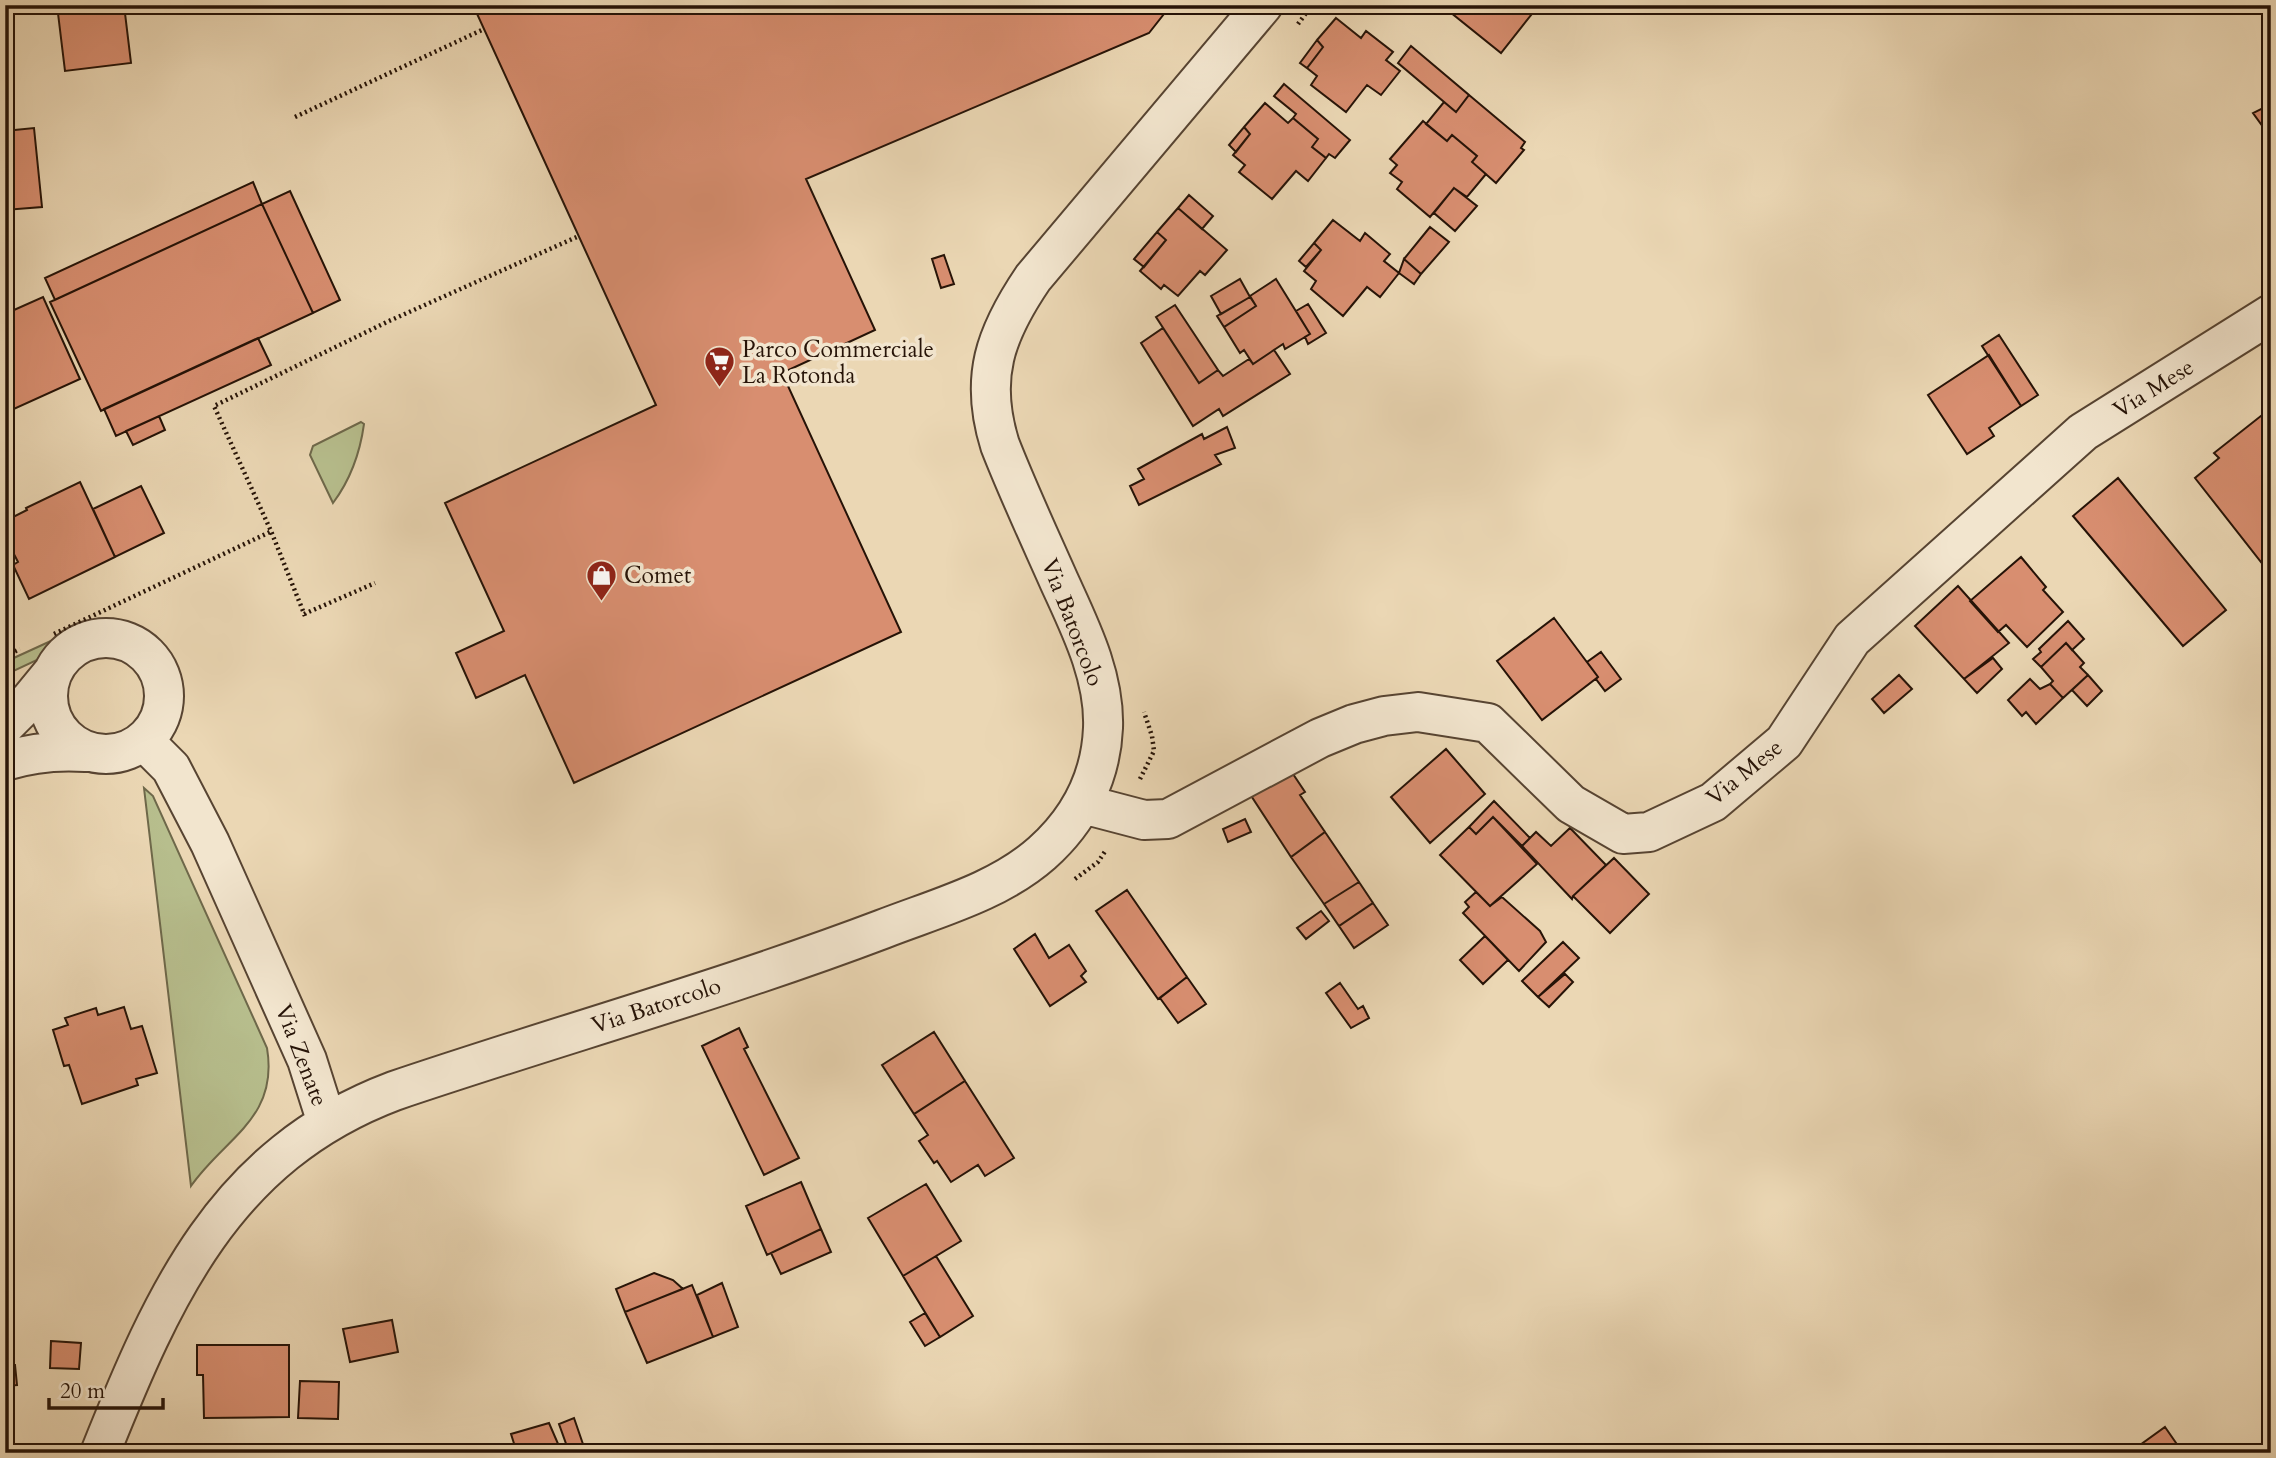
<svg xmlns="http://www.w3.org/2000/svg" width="2276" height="1458" font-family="Cardo,serif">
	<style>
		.green { fill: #b7be8d; stroke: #6e684a; stroke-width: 2 }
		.building { fill: #d88e70; stroke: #261307; stroke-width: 2 }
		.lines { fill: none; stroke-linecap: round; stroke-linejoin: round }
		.street-casing { stroke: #574432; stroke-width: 42 }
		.path { stroke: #261307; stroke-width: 4.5; stroke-dasharray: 2 3.5; stroke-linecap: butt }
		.street { stroke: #f2e5ce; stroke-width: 38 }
		.labels { text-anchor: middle; stroke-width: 7; stroke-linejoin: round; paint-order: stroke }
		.poi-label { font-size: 23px; fill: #261307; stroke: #f2e5ce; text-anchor: start }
		.street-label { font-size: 23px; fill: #261307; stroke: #f2e5ce }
	</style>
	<rect width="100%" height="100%" fill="#ebd7b4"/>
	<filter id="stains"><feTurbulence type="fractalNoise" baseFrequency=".00286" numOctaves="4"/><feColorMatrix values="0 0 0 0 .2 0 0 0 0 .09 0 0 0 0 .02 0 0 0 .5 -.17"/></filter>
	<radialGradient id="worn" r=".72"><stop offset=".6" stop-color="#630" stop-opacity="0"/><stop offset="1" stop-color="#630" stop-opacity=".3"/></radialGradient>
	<path class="green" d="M361,422L364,424C360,453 351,479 333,503L310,455L313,446Z
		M53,640L37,660L5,675V662Z
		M144,788L153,796L267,1048C279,1119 224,1138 191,1186Z"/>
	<path class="building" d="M57,5H124L131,63L65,71Z
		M473,5H1171L1149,33L806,179L875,330L782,373L901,632L574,783L525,675L476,698L456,653L504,631L445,503L656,405Z
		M1455,5H1539L1501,53L1450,12Z
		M1336,18L1361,38L1366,31L1393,52L1386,60L1400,71L1381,95L1367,85L1346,112L1311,85L1317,76L1307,68L1323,47L1317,40Z
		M1317,40L1323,47L1307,68L1300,63Z
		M1411,46L1469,95L1456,112L1398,63Z
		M1284,84L1350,140L1335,158L1329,154L1326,158L1312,147L1318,139L1293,118L1296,114L1274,96Z
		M1469,95L1525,142L1521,148L1524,150L1496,183L1472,162L1477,156L1452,135L1447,141L1426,124L1444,102L1456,112Z
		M1265,103L1288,123L1293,118L1318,139L1312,147L1326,158L1308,181L1296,171L1272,199L1239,172L1245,165L1233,155L1250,134L1244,127Z
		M2271,104V138L2253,113Z
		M1423,121L1447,141L1452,135L1477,156L1472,162L1486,174L1467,197L1454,188L1430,217L1397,189L1402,182L1390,173L1397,165L1390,159Z
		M1244,127L1250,134L1236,152L1229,145Z
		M34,128L42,207L5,210V131Z
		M253,182L262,204L55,300L45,278Z
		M1454,188L1477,206L1455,231L1434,213Z
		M290,191L340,300L313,313L262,204Z
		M1189,195L1213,216L1202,229L1178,208Z
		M262,204L313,313L101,411L50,302Z
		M1178,208L1227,250L1205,275L1200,271L1178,296L1164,285L1161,289L1140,271L1166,240L1157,232Z
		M1333,220L1360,241L1365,233L1390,254L1384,261L1399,273L1380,297L1367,287L1343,316L1311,289L1316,281L1304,271L1321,250L1314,243Z
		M1430,227L1449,242L1421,274L1404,259Z
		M1157,232L1166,240L1144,267L1134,259Z
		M1314,243L1321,250L1306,267L1299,261Z
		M944,255L954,284L941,288L932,259Z
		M1404,259L1421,274L1414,284L1399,273Z
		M1240,279L1250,297L1221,314L1211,296Z
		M1276,279L1310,334L1285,349L1283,344L1253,364L1244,350L1240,353L1224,327L1256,306L1250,296Z
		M43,297L80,379L5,413V314Z
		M1250,297L1256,306L1224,327L1217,316Z
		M1308,304L1326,333L1308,344L1305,337L1310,334L1296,311Z
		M1175,305L1218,370L1199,383L1156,317Z
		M1163,328L1199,383L1218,370L1223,376L1249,359L1253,364L1274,350L1290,374L1223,416L1219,409L1193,426L1141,343Z
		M1999,335L2038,395L2021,406L1982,346Z
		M258,338L271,365L116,436L104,409Z
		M1989,355L2021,406L1989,428L1994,436L1967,454L1928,395Z
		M2271,408V511L2267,514L2271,518V554L2261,562L2195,478L2219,458L2214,453Z
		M159,416L165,430L133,445L126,431Z
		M1227,427L1235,448L1215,455L1221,464L1139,505L1130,486L1144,479L1138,469L1202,434L1204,439Z
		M2118,478L2226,610L2183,646L2073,516Z
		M80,482L115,557L29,599L13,565L18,562L5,537V521L27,510L26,508Z
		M141,486L164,533L115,557L93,509Z
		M2021,557L2046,587L2043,590L2063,612L2027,647L2006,625L1998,632L1970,601Z
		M1958,586L2009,643L1964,679L1915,626Z
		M1554,618L1598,677L1542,720L1497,661Z
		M2068,621L2084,639L2072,650L2066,643L2041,667L2033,659L2041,652L2039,649Z
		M2066,643L2084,663L2080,667L2088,675L2063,698L2050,684L2053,681L2041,667Z
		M1601,652L1621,679L1605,691L1596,679L1598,677L1587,662Z
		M1993,658L2002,669L1977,693L1964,679Z
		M1899,675L1912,689L1884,713L1872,699Z
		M2088,675L2102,691L2087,706L2072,690Z
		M2030,679L2040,689L2050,684L2063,698L2036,724L2026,712L2022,716L2008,700Z
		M1446,749L1485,794L1430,843L1391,797Z
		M1287,765L1305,792L1300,795L1325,832L1291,857L1248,791Z
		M1494,801L1530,838L1522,846L1493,817L1476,834L1469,827Z
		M1493,817L1537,864L1490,906L1440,855L1469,827L1476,834Z
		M1245,819L1251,832L1228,842L1223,829Z
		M1570,828L1606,865L1573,896L1572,899L1522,846L1536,832L1551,846Z
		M1325,832L1359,882L1324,904L1291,857Z
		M1614,858L1649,894L1610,933L1573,896Z
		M1359,882L1373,903L1339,926L1324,904Z
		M1127,890L1187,977L1158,999L1096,911Z
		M1476,892L1490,906L1502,897L1540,931L1546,942L1519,971L1463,913L1469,907L1465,902Z
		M1373,903L1388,925L1354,948L1339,926Z
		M1321,911L1329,921L1306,939L1297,928Z
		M1035,934L1049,958L1069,945L1086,971L1081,976L1086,982L1050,1006L1014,949Z
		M1485,936L1508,960L1483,984L1460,960Z
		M1563,942L1579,958L1538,997L1522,981Z
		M1565,974L1573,982L1549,1007L1538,997Z
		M1187,977L1206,1004L1178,1023L1160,998Z
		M1340,983L1358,1009L1363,1006L1369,1018L1351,1028L1326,993Z
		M124,1007L131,1029L142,1026L157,1073L136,1079L138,1085L82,1104L69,1065L64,1066L53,1030L68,1025L65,1018L96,1008L98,1015Z
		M739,1028L748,1047L744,1049L799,1158L764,1175L702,1046Z
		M934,1032L965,1081L914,1114L882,1065Z
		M965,1081L1014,1158L985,1176L978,1165L951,1182L937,1161L934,1163L919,1141L928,1135L914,1114Z
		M801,1182L821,1229L767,1255L746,1206Z
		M926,1184L961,1241L903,1276L868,1218Z
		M821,1229L831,1252L781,1274L771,1253Z
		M936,1256L973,1316L940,1337L903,1276Z
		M654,1273L673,1280L683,1289L625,1312L616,1289Z
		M722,1283L738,1327L713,1337L697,1295Z
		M692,1285L713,1337L647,1363L625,1312Z
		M925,1313L940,1337L925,1346L910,1322Z
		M392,1320L398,1352L350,1362L343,1329Z
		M5,1340L8,1365H15L17,1385L5,1386Z
		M51,1341L81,1343L79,1369L50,1368Z
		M197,1345H289V1417L204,1418L203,1375H197Z
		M300,1381L339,1382L338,1419L298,1418Z
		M574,1418L584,1447L569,1452L559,1424Z
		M549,1423L562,1453H517L511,1434Z
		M2165,1427L2183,1453H2146L2140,1445Z"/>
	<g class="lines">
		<defs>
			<path id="street" d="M48 696a58 58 0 1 1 116 0a58 58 0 1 1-116 0Z
				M5,725L30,700L53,672
				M144,741L171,768L210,843L307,1060L327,1123
				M5,761C33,752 57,750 86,752
				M1083,804L1144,820L1168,819L1320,738L1354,724L1384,716L1418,712L1488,723L1571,804L1623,834L1649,832L1713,802L1784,742L1852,639L2083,432L2271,314
				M100,1453C163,1296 224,1155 394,1091C556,1036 722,990 883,929C937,908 998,892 1042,853C1079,820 1101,777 1103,728C1105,676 1080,627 1059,581C1039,536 1018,491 1000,445C979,378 995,334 1033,278L1263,5"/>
		</defs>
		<use href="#street" class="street-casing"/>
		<path class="path" d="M1298,24L1312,5
			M295,117L484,29
			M304,614L375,583
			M305,616L271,531L214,406L389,321L579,236
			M54,634L270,532
			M5,656L20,649
			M1140,779L1154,751L1152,736L1144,712
			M1075,879L1098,862L1106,850"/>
		<use href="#street" class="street"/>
	</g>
	<defs>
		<symbol id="supermarket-pin" viewBox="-11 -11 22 30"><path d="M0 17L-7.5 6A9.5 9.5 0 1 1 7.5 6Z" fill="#8f2418" stroke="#f2e5ce"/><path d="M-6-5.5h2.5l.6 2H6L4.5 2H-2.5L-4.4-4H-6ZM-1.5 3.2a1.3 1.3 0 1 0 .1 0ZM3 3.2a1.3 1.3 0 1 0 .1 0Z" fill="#fff"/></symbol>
		<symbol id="shop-pin" viewBox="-11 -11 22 30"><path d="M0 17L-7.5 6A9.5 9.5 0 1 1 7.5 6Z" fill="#8f2418" stroke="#f2e5ce"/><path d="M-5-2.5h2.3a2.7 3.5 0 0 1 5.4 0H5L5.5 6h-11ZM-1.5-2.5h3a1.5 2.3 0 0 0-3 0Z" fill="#fff"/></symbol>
	</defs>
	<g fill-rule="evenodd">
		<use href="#supermarket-pin" x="702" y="344" width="35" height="47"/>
		<use href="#shop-pin" x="584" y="558" width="35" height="47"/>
	</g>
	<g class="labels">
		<g class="poi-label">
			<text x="742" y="357">Parco Commerciale<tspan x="742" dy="26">La Rotonda</tspan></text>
			<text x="624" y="583">Comet</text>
		</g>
		<g class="street-label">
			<text transform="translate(2153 388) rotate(-32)" y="8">Via Mese</text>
			<text transform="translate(1073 622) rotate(69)" y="8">Via Batorcolo</text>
			<text transform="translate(1744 772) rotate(-39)" y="8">Via Mese</text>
			<text transform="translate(656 1005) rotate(-18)" y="8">Via Batorcolo</text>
			<text transform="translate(302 1055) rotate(69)" y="8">Via Zenate</text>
		</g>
	</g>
	<rect width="2276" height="1458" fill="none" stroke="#ebd7b4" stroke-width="28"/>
	<rect x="7" y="7" width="2262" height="1444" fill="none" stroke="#261307" stroke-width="3.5"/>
	<rect x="14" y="14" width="2248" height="1430" fill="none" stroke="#261307" stroke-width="2"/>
	<path d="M49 1398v10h114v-10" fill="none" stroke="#261307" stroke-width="3.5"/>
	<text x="60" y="1398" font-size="21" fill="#261307" stroke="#f2e5ce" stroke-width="5" paint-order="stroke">20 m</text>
	<rect width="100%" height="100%" filter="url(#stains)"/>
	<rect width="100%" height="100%" fill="url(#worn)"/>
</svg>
